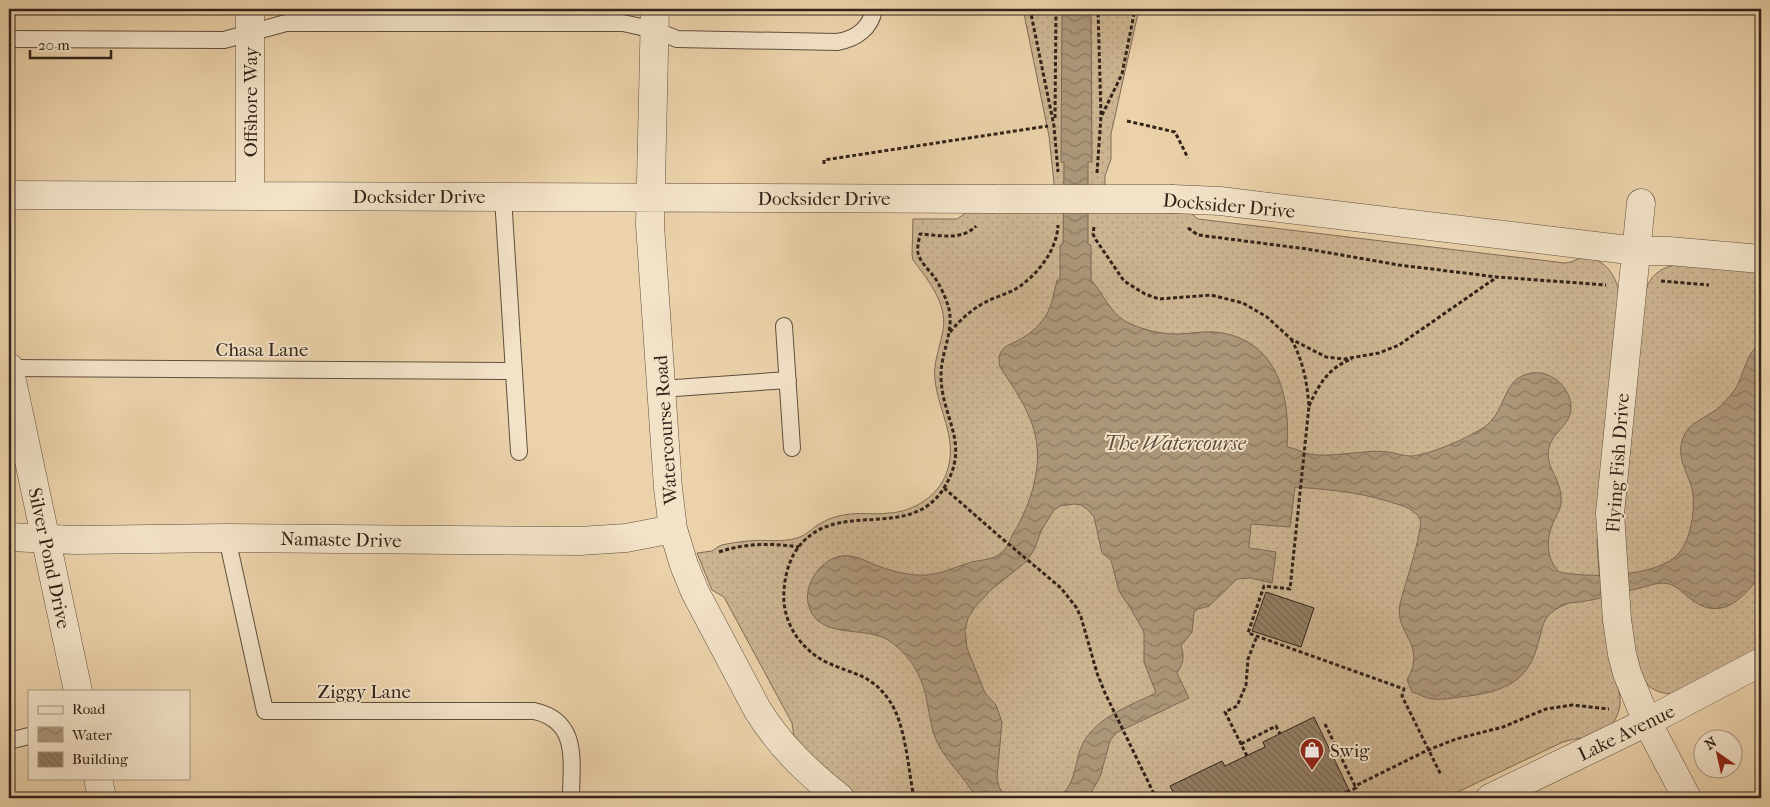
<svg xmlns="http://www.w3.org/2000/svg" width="1770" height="807" font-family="'IM FELL French Canon',serif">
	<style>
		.grass { fill: url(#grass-dots); stroke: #7f6c55 }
		.water { fill: url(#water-waves); stroke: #7b6853 }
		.building { fill: url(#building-back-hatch); stroke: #322319 }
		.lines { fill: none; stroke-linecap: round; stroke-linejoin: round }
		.service-casing { stroke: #604f3d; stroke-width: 18 }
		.minor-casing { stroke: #604f3d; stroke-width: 29 }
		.path { stroke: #322319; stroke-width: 3; stroke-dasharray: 4 2.5; stroke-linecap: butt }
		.service { stroke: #f2e2c8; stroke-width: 16 }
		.minor { stroke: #f2e2c8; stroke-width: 28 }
		.minor-bridge-casing { stroke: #604f3d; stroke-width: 29; stroke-linecap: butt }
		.minor-bridge { stroke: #f2e2c8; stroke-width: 28 }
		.labels { text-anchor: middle; stroke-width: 4; stroke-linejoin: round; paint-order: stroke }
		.street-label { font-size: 19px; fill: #322319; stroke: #f2e2c8 }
		.poi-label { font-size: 19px; fill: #322319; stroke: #f2e2c8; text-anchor: start }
		.water-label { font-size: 20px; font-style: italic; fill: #5d4b3b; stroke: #f2e2c8 }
	</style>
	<defs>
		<pattern id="grass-dots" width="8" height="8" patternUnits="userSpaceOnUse" patternTransform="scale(1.25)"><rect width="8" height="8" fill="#ccb491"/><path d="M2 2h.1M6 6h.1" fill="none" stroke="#b09a7c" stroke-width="1.8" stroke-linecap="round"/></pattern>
		<pattern id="water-waves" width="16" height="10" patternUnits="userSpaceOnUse" patternTransform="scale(1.25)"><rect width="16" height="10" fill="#ac9679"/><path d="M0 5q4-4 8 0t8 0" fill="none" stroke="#8d7a62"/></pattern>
		<pattern id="building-back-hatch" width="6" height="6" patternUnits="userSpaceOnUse" patternTransform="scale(1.25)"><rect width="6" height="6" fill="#927e64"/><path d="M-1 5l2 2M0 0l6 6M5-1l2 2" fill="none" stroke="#786752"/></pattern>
	</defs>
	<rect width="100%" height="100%" fill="#ebd2aa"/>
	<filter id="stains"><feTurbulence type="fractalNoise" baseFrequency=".004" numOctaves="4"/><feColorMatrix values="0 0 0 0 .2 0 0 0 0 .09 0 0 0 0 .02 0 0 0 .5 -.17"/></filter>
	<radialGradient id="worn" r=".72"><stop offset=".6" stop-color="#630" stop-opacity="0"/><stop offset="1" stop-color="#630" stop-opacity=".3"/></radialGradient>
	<path class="grass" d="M1023,9H1139L1111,134V159L1105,176V212L1191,213L1198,219L1565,263C1572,263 1577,258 1583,258C1604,257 1616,275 1619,293L1597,541C1599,583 1604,625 1612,666C1614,678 1621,691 1620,703C1620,712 1614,724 1607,730C1594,739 1578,737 1563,742L1445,798H859L824,770L794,737L792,723L724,597L712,590L697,553C702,552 707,552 712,551C715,549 718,546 722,545C730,543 739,542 748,541C764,539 782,543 797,538C804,536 810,531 816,526C824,521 834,516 844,515C859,512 874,515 889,513C914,512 942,494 948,468C957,438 938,409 935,380C933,364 939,350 942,335C950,307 929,281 913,260L912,255L913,219H957L967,212L1057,211L1049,136Z
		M1676,265L1761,271V651L1678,694C1667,694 1657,693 1649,686C1626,664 1624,546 1624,513L1645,292C1650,276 1659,268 1676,265Z"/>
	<path class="water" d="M1062,9H1091L1092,162H1088V244L1091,245V280C1103,293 1109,311 1125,321C1139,329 1160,334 1177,334C1189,334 1202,331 1215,332C1276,338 1291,394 1287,447C1295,448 1301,452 1309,454C1323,457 1350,453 1365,452C1373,451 1381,451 1388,452C1395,453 1403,456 1410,456C1428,456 1473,436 1487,425C1507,408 1503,377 1532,373C1552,370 1572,389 1571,409C1570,426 1552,432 1549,448C1544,467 1563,480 1561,502C1561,510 1556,515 1553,523C1546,540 1546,558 1559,572C1588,578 1658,578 1679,553C1690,541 1695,512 1693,495C1691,476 1676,461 1682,441C1686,425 1699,421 1711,413C1720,408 1727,400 1733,392C1744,378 1745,352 1761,344V574C1746,595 1724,621 1695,602C1684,595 1678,584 1663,583C1656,583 1647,586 1640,588C1618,593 1591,602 1569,603C1539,615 1545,624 1536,650C1526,683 1500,692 1469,696C1458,697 1445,700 1434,699C1427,699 1419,694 1412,692L1407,680C1428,643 1394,635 1400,604C1403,590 1424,529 1420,519C1418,514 1411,510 1406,507C1366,493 1337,490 1295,487L1290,527L1251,524L1249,548L1276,552L1272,583L1250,578L1237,579L1209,606L1198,609L1194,612L1192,632L1181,646C1185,657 1183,664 1177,673L1189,698L1116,733L1110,741L1100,777L1088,798H1059C1075,783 1074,769 1080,750C1091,719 1129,706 1156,693L1144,662V632L1131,609L1119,591L1111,560L1102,553L1094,517L1087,509L1081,505L1074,504L1060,506L1054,510L1041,531L1035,548L1027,561L992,589L975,607L968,618L965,630L967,648L985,693L996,705L1002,722L997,778L999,787L1006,798H976C966,778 947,763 937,742C931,729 930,716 927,702C923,677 910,654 888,640C864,625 816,641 808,603C804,583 822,558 842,556C857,554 868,563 881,567C895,572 911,576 926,575C941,574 955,567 969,563C980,559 992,561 1001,553C1007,549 1010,540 1013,534C1031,504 1044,465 1034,430C1027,406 1013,387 1000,367C995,345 1011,346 1024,337C1031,333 1037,327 1042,321C1052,309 1053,295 1057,280H1060V245L1063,244L1064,162H1061Z"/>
	<path class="building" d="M1266,592L1314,608L1301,647L1252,631Z
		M1314,717L1349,790L1331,798H1176L1170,786L1222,761L1225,766L1265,747L1263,742Z"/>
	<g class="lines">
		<defs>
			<path id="service" d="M9,39L224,40L286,23H623L655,30L677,39L837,42C856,39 871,28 874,9
				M503,197L519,452
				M784,326L792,448
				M9,368L514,371
				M661,389L788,380
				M227,538L265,711H534C580,721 571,762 571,798
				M9,741L29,736"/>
			<path id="minor" d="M250,9V196
				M655,9L650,225L668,488L673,529L684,565L695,592L757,709C779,745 807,772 840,798
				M9,195L991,199
				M1173,199L1220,201L1637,251H1669L1761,259
				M1641,203L1610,513L1617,620L1622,654L1627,673L1647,722L1687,798
				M9,367L78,691
				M9,537L75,540L227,538L580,541L626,538L673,529
				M98,778L102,798
				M1490,798L1647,722L1761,662"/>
		</defs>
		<use href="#service" class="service-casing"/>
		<use href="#minor" class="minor-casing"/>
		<path class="path" d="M1030,9L1054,126L1058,172
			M1102,115L1122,74L1135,9
			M1055,118L1056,9
			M1127,121L1175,132L1188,158
			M824,164V160L1048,126
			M1097,173L1101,116L1098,9
			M1094,227L1093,234L1096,240L1124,281L1145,294L1159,299L1211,295L1243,303L1267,317L1291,339L1326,357L1344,359L1379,353L1399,345L1497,277
			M1188,228L1198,235L1307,249L1399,265L1497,277L1606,285
			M1661,281L1709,285
			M950,332C959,321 970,311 982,304C992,298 1004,295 1014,290C1036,277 1057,251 1058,225
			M1291,339C1303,360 1307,382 1309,406L1290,589L1264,586L1248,633L1404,689L1402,696L1441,775
			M1309,406C1319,384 1329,367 1352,359
			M944,488L999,536L1061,588L1076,607L1081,617L1097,673L1105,693L1156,798
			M719,552C746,543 771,543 799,547
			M1325,724L1355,786L1428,750L1456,739L1503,727L1546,709L1572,705L1609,709
			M1241,744L1276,726L1280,734
			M1247,756L1225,712L1237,706L1246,685L1248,659L1257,636
			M1348,792L1351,798
			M914,798C908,769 906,724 889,700C870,673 853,675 826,662C803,650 787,629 784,603C783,586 786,567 795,552C833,494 908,545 944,488C972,443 941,419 941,375C941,352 954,332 949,309C946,298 941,287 935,278C929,270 920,262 918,253C917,247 919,240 920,234C938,235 962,241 976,226
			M1335,798L1356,788L1355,786"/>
		<use href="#service" class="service"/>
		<use href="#minor" class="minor"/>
		<defs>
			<path id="minor-bridge" d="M991,199H1173"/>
		</defs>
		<use href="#minor-bridge" class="minor-bridge-casing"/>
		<use href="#minor-bridge" class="minor-bridge"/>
	</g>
	<defs>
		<symbol id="shop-pin" viewBox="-11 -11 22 30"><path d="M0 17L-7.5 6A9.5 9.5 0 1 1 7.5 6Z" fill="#8f2418" stroke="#f2e2c8"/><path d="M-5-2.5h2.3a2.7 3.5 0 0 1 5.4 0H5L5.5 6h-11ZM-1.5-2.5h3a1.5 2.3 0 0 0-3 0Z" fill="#fff"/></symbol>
	</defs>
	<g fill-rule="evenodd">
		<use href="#shop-pin" x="1298" y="736" width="28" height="38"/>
	</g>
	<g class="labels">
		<g class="street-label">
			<text transform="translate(250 102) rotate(-90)" y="7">Offshore Way</text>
			<text x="419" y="203">Docksider Drive</text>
			<text x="824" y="205">Docksider Drive</text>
			<text transform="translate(1229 205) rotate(5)" y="7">Docksider Drive</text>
			<text x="262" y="356">Chasa Lane</text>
			<text transform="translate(665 430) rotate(-94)" y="7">Watercourse Road</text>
			<text transform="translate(1617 463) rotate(-86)" y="7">Flying Fish Drive</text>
			<text transform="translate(341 539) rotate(1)" y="7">Namaste Drive</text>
			<text transform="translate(50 558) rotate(78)" y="7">Silver Pond Drive</text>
			<text x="364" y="698">Ziggy Lane</text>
			<text transform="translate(1626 732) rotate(-26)" y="7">Lake Avenue</text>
		</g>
		<g class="poi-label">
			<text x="1330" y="757">Swig</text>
		</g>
		<g class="water-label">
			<text x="1175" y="450">The Watercourse</text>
		</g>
	</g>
	<rect width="1770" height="807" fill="none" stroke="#ebd2aa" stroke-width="30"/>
	<rect x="10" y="10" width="1750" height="787" fill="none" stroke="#322319" stroke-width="2.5"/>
	<rect x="15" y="15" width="1740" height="777" fill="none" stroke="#322319"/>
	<rect x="28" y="690" width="162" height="90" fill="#f2e2c8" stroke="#a59682"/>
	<rect x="38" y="706" width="25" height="8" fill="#f2e2c8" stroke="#a59682"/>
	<text x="72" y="714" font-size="15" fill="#322319">Road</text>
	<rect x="38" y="727" width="25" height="15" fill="url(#water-waves)" stroke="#a59682"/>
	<text x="72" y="740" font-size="15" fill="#322319">Water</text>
	<rect x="38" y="752" width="25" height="15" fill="url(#building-back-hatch)" stroke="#a59682"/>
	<text x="72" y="764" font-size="15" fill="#322319">Building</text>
	<g transform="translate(1718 754) rotate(326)"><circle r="24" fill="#f2e2c8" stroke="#a59682"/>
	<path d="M0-4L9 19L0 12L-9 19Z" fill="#8f2418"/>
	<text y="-8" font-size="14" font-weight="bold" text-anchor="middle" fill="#322319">N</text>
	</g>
	<path d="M30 50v8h81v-8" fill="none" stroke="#322319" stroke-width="2.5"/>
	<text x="38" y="50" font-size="15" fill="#322319" stroke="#f2e2c8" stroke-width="4" paint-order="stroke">20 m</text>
	<rect width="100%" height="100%" filter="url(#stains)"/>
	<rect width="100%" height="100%" fill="url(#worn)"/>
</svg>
